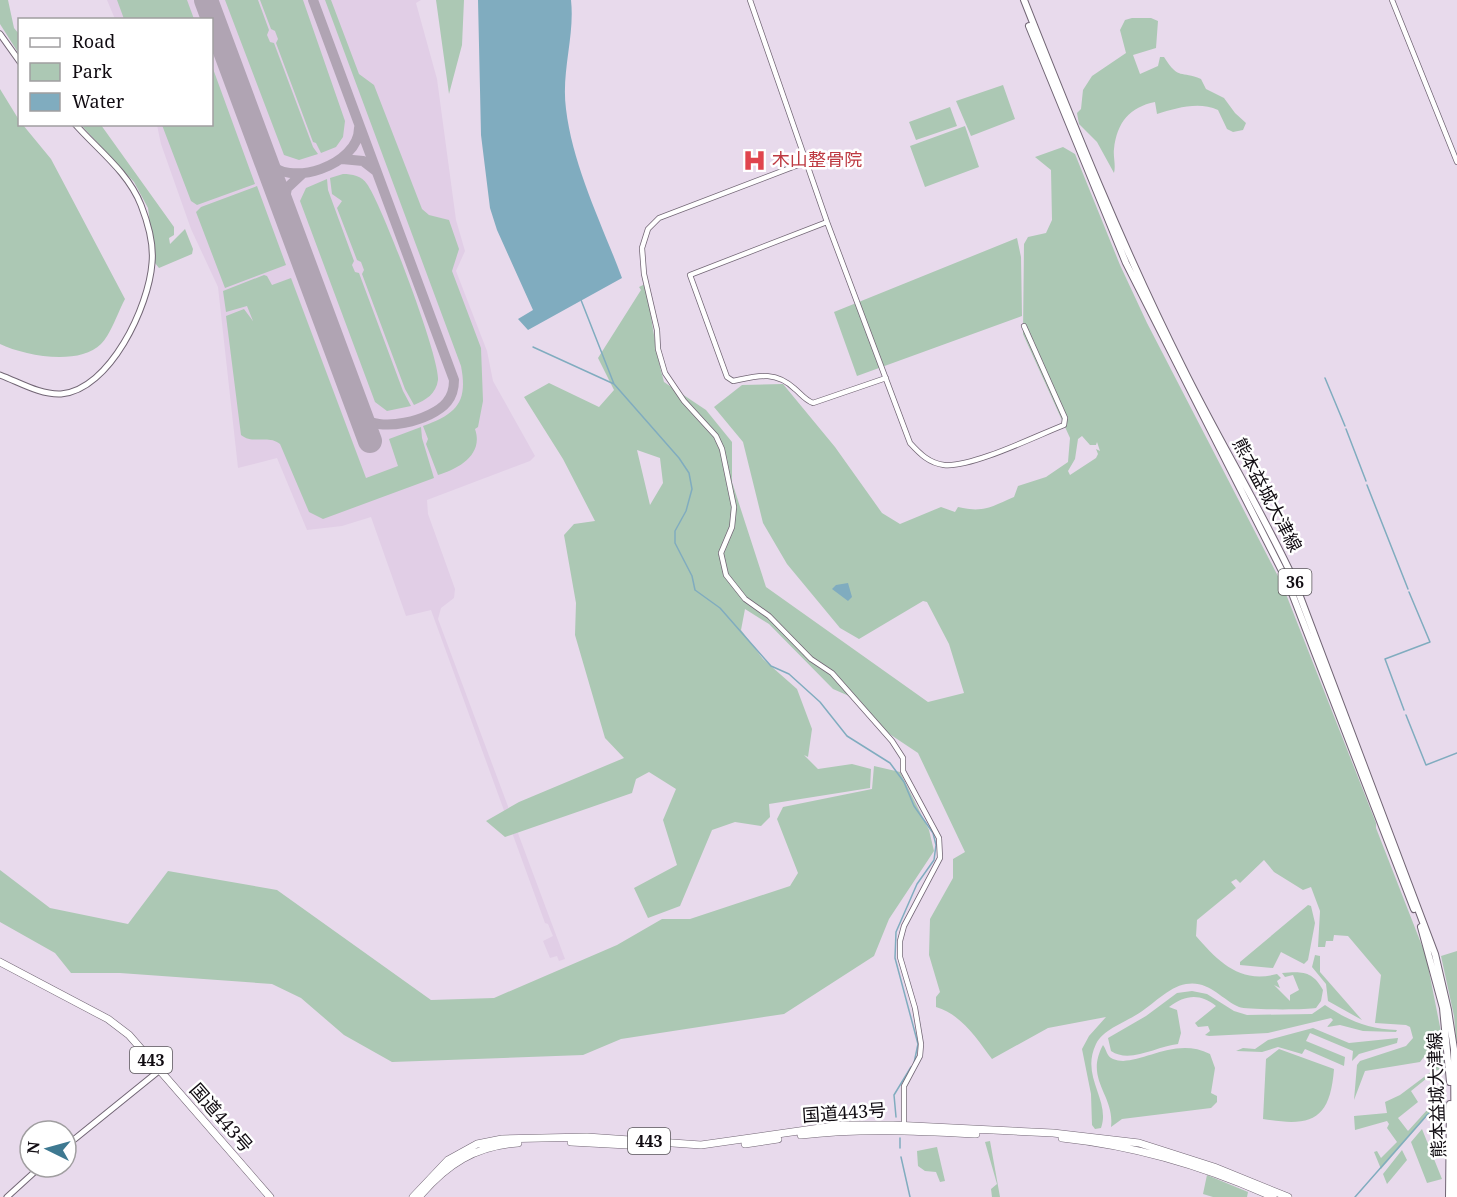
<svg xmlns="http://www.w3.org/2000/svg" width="1457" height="1197" font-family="'Noto Serif','Noto Sans JP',serif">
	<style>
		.built { fill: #e1cee6 }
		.green { fill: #acc8b4; fill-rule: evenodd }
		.water { fill: #80acbf }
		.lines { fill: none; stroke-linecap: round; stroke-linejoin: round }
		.stream { stroke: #80acbf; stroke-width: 1.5 }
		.taxiway { stroke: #b0a4b3; stroke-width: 10 }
		.runway { stroke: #b0a4b3; stroke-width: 24 }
		.tertiary-casing { stroke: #726675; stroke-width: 6 }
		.secondary-casing { stroke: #726675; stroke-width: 7 }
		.primary-casing { stroke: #726675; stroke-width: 8 }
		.trunk-casing { stroke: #726675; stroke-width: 8 }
		.tertiary { stroke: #fff; stroke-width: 4.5 }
		.secondary { stroke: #fff; stroke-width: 5 }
		.primary { stroke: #fff; stroke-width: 6 }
		.trunk { stroke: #fff; stroke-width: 7 }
		.labels { text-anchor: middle; stroke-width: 5; stroke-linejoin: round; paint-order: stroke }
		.shield { fill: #fff; stroke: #585559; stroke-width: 1.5 }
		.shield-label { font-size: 16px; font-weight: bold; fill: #110c12 }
		.health-label { font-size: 18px; fill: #be3a42; stroke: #fff; text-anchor: start }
		.street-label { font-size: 18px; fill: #110c12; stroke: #fff }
	</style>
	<rect width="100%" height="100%" fill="#e8daec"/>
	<path class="built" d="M107,0H421L416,3L437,79L456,220L465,251L456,271L487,351L493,381L535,456L530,461L427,500L428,514L455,589L454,598L441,608L438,619L565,959L559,961L557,956L550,958L543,941L553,936L548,924L545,923L431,610L406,616L371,517L342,526L307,530L277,458L238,468L218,287L191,229L161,144L157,125L212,124V20L115,19Z"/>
	<path class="green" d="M0,0H8L14,28L19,34V54L0,24Z
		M117,0H187L194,19H124Z
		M225,0H258L269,30L267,35L270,42L274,43L313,147L318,154L299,160L284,155Z
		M260,0H303L345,121L343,137L336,147L321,153L316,143L313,142L276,43L278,39L275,31L271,29Z
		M325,0H331L359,74L374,85L422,209L429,215L449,220L459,249L452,271L481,348L483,401L478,427L475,429C484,455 458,469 438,475L426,444L428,439L423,426C457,414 468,402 461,366Z
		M436,0H464L462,45L449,94Z
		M1132,18H1151L1158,21L1156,48L1133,55L1140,74L1158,66L1160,57H1164C1179,81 1181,70 1201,79L1206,89L1224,98L1235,113L1246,123L1243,130L1233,132L1227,129L1218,110C1199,101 1176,108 1157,114L1155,102C1130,107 1117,122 1114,149C1113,157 1116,165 1114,173L1097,142L1079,124L1077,113L1081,109L1083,90L1092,76L1126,53L1120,30L1125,20Z
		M212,66L255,184L197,205L191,201L162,125L212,124Z
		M1003,85L1015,119L971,136L956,101Z
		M0,89L19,120L20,124L23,125L51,159L125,299C119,310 110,336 101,344C79,366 25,356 0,344Z
		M950,107L957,126L916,140L909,122Z
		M81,125H101L174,227V235L169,238L170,244L185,229L193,249L192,254L159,268L155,263L148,208L134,182Z
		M965,126L979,167L925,187L910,146Z
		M1063,147L1075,154L1120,265L1147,323L1282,584L1376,823V828L1426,956L1442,1037L1445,1084L1444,1074L1437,1070L1411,1091L1418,1102L1398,1118L1408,1131L1428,1109L1443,1101L1444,1107L1428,1115L1381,1169L1374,1152L1377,1151L1381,1158L1397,1142L1387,1128L1389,1124L1387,1121L1355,1130L1354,1116L1387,1113L1385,1102L1400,1095L1436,1068V1047L1430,1049L1420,1062L1365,1071L1354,1100L1357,1065L1360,1061L1406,1046L1413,1038L1410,1027L1406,1025L1375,1023L1381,975L1348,936L1334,935L1333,941H1326L1325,947H1318L1320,911L1311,887L1303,890L1274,872L1264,860L1240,883L1236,879L1231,882L1236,888L1197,920L1196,936C1218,961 1239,984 1277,974L1281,978L1277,981L1280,988L1274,985L1290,1001V995L1299,990L1293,975L1285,977L1282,973C1302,971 1313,971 1323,990L1321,1001L1316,1008C1308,1010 1247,1010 1239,1007C1221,999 1209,980 1186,984C1168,987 1152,1006 1136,1015C1123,1023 1103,1030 1096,1044C1080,1077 1111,1100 1101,1128L1095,1129L1092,1125L1091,1094L1082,1049L1089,1036L1106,1017L1048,1028L992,1059C977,1039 961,1014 936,1007V997L940,992L929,955L930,919L953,878V859L965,852L918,753L888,733L856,699L833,689L769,624L745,609L741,630L763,659L797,689L812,729L808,757L804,755L818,769L852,764L871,769L870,788L769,804L770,817L761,826L735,822L712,830L680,906L648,918L634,888L677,865L663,820L676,789L649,772L636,779L632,793L505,837L486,821L519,802L624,758L605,738L575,635L576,603L564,535L574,524L595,521L563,459L524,397L549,383L599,407L614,390L598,358L641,290L639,287L645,284C652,317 655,350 664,382L706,410L732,442V482L766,587L928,702L964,693L949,644L927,602L923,601L859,639L840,628L787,564L763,523L743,442L714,407L742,385L783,384L835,447L882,513L900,524L941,507L955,512L958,507C983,513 991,507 1014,497L1018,486L1046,477L1068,462L1070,438L1023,334L1024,244L1028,237L1046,233L1052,220L1051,170L1035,157ZM1082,436L1090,445H1096L1097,442L1100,451L1096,449L1098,454L1096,458L1070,475L1068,471L1075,459L1078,439ZM637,450L660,458L663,483L650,505Z
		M343,174C352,174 362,176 367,184C382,205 440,357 438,380C436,394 426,400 414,405L405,389L362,274L364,270L361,262L357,260L337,208L342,201L332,194L330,178Z
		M327,179L328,190L354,261L352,265L355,272L359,273L403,391L411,406L387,411L375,402L300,201L306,188Z
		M257,186L286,265L225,288L196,212L201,207Z
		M1017,238L1021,257L1022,316L857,376L834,312Z
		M264,275L267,276L272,285L291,278L366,478L398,466L389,439L421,427L422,438L434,478L323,519L309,512L280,444C268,434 253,445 241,435L226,316L244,309L253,321L247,306L226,312L223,291Z
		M874,766L900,772L929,830L934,851L889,919L874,956L784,1014L621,1039L583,1055L392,1062L344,1035L301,998L272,984L120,973H71L55,953L0,922V870L50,908L128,924L168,871L277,890L431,1000L494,998L617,945L662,919H690L790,886L798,873L777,819L783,807L872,789Z
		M1308,905L1311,906L1315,923L1308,960L1304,964L1281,952L1273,968L1240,965V962Z
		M1457,951V1049L1454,1016L1441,956Z
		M1315,955L1320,956V972L1362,1020L1328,1001L1326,984L1312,967Z
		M1192,991L1207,994L1234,1011L1247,1015L1312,1014L1325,1005C1349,1021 1368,1029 1397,1030L1396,1032L1363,1031L1340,1025L1327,1027L1333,1020L1331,1018L1268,1033L1209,1036L1205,1035L1210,1031L1208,1026L1198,1027L1195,1023L1216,1006C1200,993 1185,995 1169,1007L1177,1010L1181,1033L1178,1044C1157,1046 1130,1064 1111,1051L1108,1038L1146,1016L1177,993Z
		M1313,1028L1349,1043L1398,1038L1397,1043L1359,1054L1352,1061L1353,1051L1310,1033L1306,1041L1345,1057L1344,1066L1305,1049L1302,1054L1278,1047L1262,1052L1236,1051L1243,1048L1255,1049L1268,1040Z
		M1103,1045C1107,1050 1106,1056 1113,1059C1137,1069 1172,1035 1210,1054L1215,1068L1211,1093L1217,1096V1102L1211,1108L1122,1119L1111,1127C1115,1095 1084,1080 1103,1045Z
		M1279,1049L1334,1069C1330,1121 1311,1127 1263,1119L1266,1059Z
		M1422,1129L1442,1179L1427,1183L1411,1142Z
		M990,1141L1000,1197H992L991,1189L997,1184L985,1142Z
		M937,1147L945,1181L940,1182L936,1172L925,1171L918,1166L917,1151Z
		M1402,1150L1407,1160L1387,1184L1383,1174Z
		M1207,1175L1248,1192L1247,1197H1213L1203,1194Z"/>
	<path class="water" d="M478,0H571C575,36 561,72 566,109C573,167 602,224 622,278L528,330L518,319L533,310L497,230L490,208L481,135Z
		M848,583L852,597L848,601L832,589L836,585Z"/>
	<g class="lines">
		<path class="stream" d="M581,300L614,384
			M533,347L614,384L679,458L689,473L692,489L686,511L675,531V543L692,576L695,590L720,608L771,666L789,674L820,702L847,736L890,763L904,782L914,806L933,833L936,845L934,860L917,884L896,932L895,958L918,1044L914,1063
			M1325,378L1345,426
			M1346,429L1366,481
			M1367,485L1408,589
			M1404,710L1385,659L1430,642L1409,592
			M1406,715L1426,765L1457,753
			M896,1117L894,1095L911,1067
			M900,1138V1148
			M901,1157L910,1197
			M1355,1197L1427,1115L1446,1103"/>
		<path class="taxiway" d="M313,0L454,380C454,388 452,396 447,402C433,420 377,435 360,415
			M342,159L363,161L376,171
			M265,160C288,190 359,165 359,128
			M283,209L287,188L302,174"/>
		<path class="runway" d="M206,0L370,441"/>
		<defs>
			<path id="tertiary" d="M750,0L827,222L910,443C920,454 929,463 944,465C971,468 1036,436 1064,425L1065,418L1024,326
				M1392,0L1457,162
				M806,162L659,218L648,229L642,248L644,274L657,330L658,349L665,373L684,401L716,436L722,449L734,507L732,527L721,553L726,575L745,599L769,616L811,659L832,673L892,741L903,758V771L939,838L940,858L904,926L900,941V957L915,1008L921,1044L920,1056L904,1086V1127
				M827,222L690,275L727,377L733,381C757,376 775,370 795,389C801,394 805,400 813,403L886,378"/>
			<path id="secondary" d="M0,34L20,62
				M0,375C19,382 40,395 61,394C110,390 149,306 152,263C154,244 148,223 141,205C128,172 98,150 75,124
				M66,1146L160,1070
				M7,1197L40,1167"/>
			<path id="primary" d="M1024,0C1073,124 1123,249 1183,368C1218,439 1259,506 1293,578L1435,954L1448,1010L1454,1049L1455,1197
				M1029,26L1126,263L1288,583L1414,909
				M1421,927L1443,1008L1450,1082
				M1449,1197L1450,1104"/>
			<path id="trunk" d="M0,962L108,1019L129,1035L270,1197
				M801,1135C860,1128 917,1131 976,1134
				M1062,1138C1137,1146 1205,1166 1273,1197
				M571,1142L665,1147
				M745,1144L778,1139
				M413,1197L448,1160L477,1144L502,1139L587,1137L701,1145L841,1125H893L1053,1133L1139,1143L1214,1167L1288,1197
				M419,1197C447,1164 475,1146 518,1143"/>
		</defs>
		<use href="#tertiary" class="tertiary-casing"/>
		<use href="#secondary" class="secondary-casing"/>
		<use href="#primary" class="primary-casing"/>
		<use href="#trunk" class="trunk-casing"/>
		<use href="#tertiary" class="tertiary"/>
		<use href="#secondary" class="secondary"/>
		<use href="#primary" class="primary"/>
		<use href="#trunk" class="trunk"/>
	</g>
	<defs>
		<symbol id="hospital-bare" viewBox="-9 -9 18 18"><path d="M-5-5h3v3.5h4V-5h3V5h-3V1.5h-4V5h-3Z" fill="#e0444e" stroke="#fff" stroke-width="2.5" paint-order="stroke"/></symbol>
	</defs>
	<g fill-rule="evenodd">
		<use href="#hospital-bare" x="738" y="144" width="33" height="33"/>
	</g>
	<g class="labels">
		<g class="shield">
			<rect x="1278.5" y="569" width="33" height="26" rx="4.5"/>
			<rect x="130" y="1047" width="42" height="26" rx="4.5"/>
			<rect x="628" y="1128" width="42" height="26" rx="4.5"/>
		</g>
		<g class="shield-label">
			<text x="1295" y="588">36</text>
			<text x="151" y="1066">443</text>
			<text x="649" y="1147">443</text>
		</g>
		<g class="health-label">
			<text x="772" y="166">木山整骨院</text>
		</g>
		<g class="street-label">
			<text transform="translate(1267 495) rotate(62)" y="6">熊本益城大津線</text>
			<text transform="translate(1437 1095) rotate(-92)" y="6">熊本益城大津線</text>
			<text transform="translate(844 1113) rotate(-4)" y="6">国道443号</text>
			<text transform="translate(221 1118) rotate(49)" y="6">国道443号</text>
		</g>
	</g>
	<rect x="18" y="18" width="195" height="108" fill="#ffffff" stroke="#a09ea0" stroke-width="1.5"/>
	<rect x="30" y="38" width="30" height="9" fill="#ffffff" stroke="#a09ea0" stroke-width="1.5"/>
	<text x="72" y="48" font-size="18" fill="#110c12">Road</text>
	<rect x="30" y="63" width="30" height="18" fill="#acc8b4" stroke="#a09ea0" stroke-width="1.5"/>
	<text x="72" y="78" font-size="18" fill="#110c12">Park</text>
	<rect x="30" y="93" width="30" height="18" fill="#80acbf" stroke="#a09ea0" stroke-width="1.5"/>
	<text x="72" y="108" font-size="18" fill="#110c12">Water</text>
	<g transform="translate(48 1149) rotate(275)"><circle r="28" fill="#ffffff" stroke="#a09ea0" stroke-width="1.5"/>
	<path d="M0-4.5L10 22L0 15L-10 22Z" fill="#3e7991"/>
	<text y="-9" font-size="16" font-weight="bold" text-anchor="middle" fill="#110c12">N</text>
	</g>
</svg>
